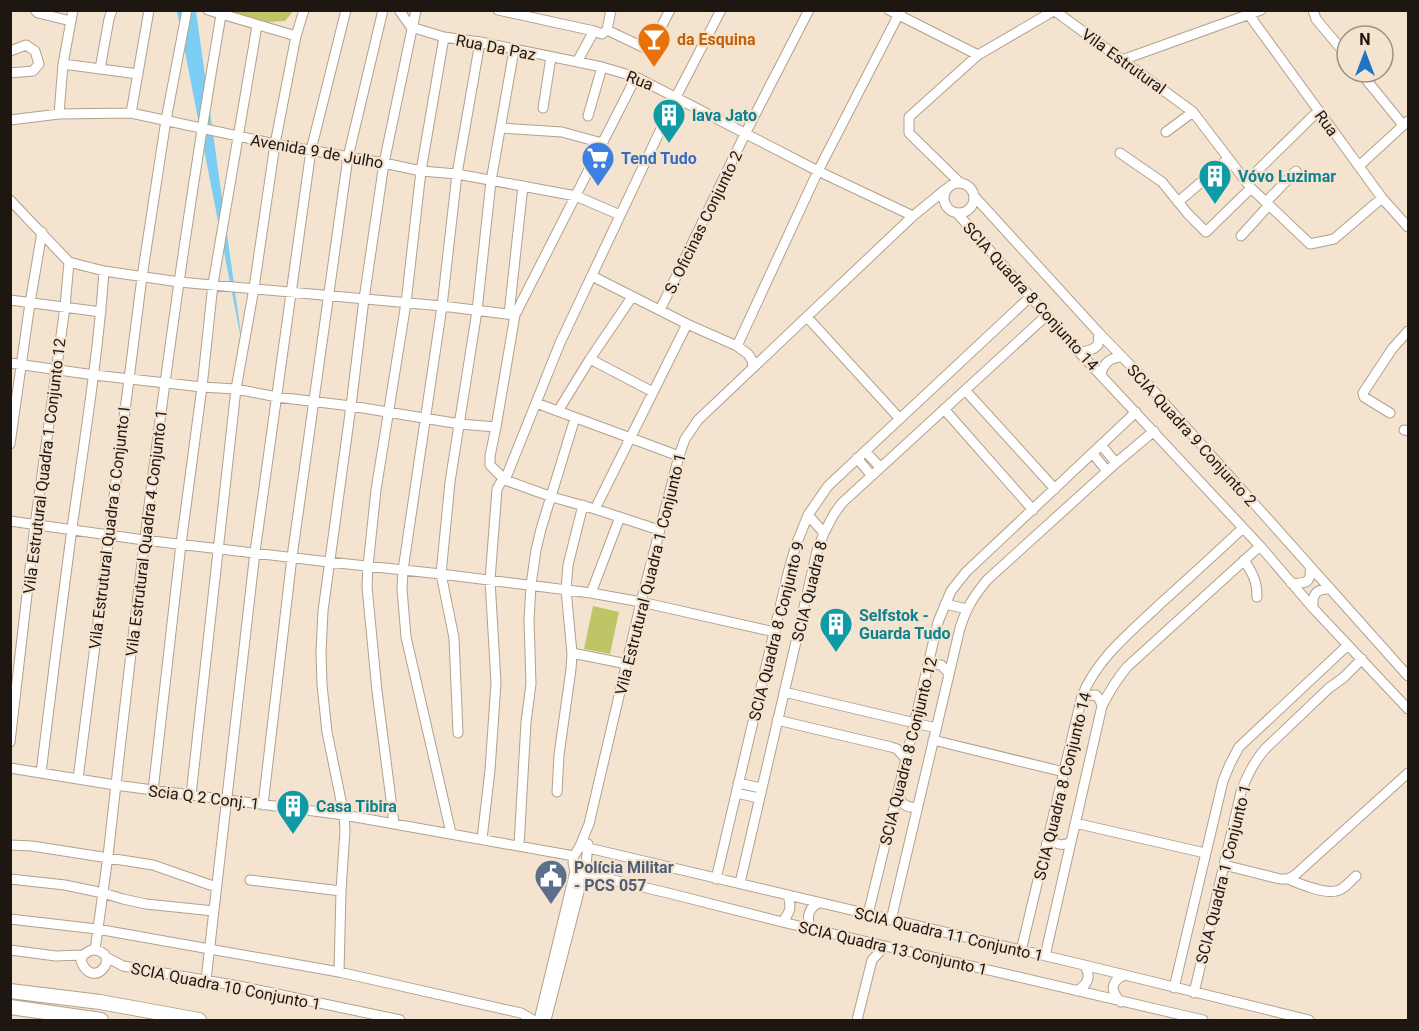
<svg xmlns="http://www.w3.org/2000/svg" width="1419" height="1031" font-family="Roboto,sans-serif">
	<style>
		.pitch { fill: #bfc566 }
		.water { fill: #7ccdf4 }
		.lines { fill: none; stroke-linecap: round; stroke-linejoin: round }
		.minor-casing { stroke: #b1a18f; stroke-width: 11 }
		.highway-casing { stroke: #b1a18f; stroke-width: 16 }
		.minor { stroke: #fff; stroke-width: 9 }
		.highway { stroke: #fff; stroke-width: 14 }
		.labels { text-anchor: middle; stroke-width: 4.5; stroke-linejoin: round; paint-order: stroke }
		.food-label { font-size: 16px; font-weight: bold; fill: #c56008; stroke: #f4e3cf; text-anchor: start }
		.street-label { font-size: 16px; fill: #1e1711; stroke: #f4e3cf }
		.culture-label { font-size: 16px; font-weight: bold; fill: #0d838f; stroke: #f4e3cf; text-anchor: start }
		.shop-label { font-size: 16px; font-weight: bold; fill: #366cbe; stroke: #f4e3cf; text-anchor: start }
		.service-label { font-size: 16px; font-weight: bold; fill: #4e5e75; stroke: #f4e3cf; text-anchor: start }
	</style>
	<rect width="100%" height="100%" fill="#f4e3cf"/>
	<path class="pitch" d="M222,11H293L285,21L269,22Z
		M593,606L619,612L610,654L584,649Z"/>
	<path class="water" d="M177,11H196L243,349Z"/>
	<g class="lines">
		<defs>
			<path id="minor" d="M35,10L38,13L71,21
				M208,10L296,36
				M399,10L411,27L444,37L480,42L602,67L636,77L818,171L913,216
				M498,10L594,31
				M889,10L978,55
				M1313,10L1316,19L1347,56
				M1055,11L1193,112L1251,188L1310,244L1334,239L1382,198
				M1249,15L1382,198L1408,227
				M607,30L611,10
				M10,51L26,45L35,51L39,64L33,71L10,73
				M1122,60L1261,10
				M577,62L594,31L602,34L607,30L649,50L670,10
				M63,64L138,74
				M100,69L109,19L112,10
				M1360,72L1403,125
				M636,77L515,315L496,427L490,456V465L505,480L552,497L595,509L659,530
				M543,108L551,57
				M131,113L149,10
				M59,114L63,64L73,10
				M588,116L602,67
				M10,120L59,114L131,113L275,144L384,163L421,171L457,174L576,196L620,215
				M501,128L562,132L602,143
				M1166,132L1193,112
				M1120,153L1162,182L1188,214L1206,232L1251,188
				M1359,166L1408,121
				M1246,182L1318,111
				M944 198a15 15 0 1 1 30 0a15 15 0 1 1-30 0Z
				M960,183L909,133V117L978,55L1055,10
				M974,196L1099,333L1134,369L1408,676
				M10,200L69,262
				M1178,202L1228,159
				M1266,202L1296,171
				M957,213L1079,352L1260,546L1313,608L1408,709
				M1241,236L1269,205
				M69,262L104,271L179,282L442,306L515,315
				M592,276L687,324L737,346L748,354L752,360L753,368
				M10,300L101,312
				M660,310L745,134L809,10
				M509,314L523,186
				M807,317L900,419
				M737,346L818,171L901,10
				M1079,352C1087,351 1092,351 1098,345L1099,333
				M590,359L653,392
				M10,363L94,375L202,387L236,389L277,397L351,406L460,424L496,427
				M1101,375C1103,364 1109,358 1121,357
				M965,390L1055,489
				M536,403L679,456
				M944,409L1033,510
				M558,411L590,359L632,297
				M1390,413L1364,397L1363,393L1392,349L1408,331
				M1404,430L1408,431
				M10,444L30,303L42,232
				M1102,446L1116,463
				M865,451L880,467
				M1093,454L1107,471
				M857,458L871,475
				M595,509L687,324
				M808,515L824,533
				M10,521L144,540L329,562L441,574L591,593L641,602L775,632
				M1244,560C1253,574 1257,581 1257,597
				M1291,583C1306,584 1312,583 1310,566
				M591,593L620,517
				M945,604L967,609
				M1313,608C1312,595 1316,588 1330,589
				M572,653L627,664
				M929,663L941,665L949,673
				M784,692L936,728
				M1082,696L1096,695L1100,700L1102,706
				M777,720L891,747L897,749L906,759
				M458,733L454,638L441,574L450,482L477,311L491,181L514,50
				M933,740L1064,772
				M10,742L35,525L65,307L69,262
				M10,768L115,785L344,815L574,856
				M41,773C51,691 61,610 72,528C84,443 98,357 104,271
				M78,779L142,277L166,120L187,10
				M738,783L761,788
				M153,791L181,544L202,387L213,284L257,26
				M557,792L559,755L571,669L572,653L566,590L568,565L583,505
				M736,793L759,798
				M191,795L236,389L254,288L275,144L296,36L304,10
				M898,795C902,804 906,808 916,807
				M263,805L292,557L348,157L383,10
				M394,823L377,691L367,587L368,566L376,490L406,303L421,171L444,37
				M1075,823L1205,853
				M451,833L406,637L402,589L403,570L442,306L457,174L480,42
				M1049,836C1055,845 1061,847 1071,842
				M482,839L490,770L496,683L490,580L497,489L501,482L505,480L560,343L676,97L721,10
				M10,845L32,846L153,865L216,887
				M519,846L526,722L531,684L529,620L531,585L536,550L541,529L575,418
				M580,846L1084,965L1309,1020
				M1224,865L1280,879H1288L1295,875L1408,773
				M575,871L672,894L782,922L1203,1020
				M10,879L65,885L103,893L123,899L146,904L214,911
				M716,879L788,573L796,545L808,515L828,486L1030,297
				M1288,879C1300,884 1323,894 1336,891C1344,890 1350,881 1356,876
				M250,880L341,891
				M740,883L817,551L824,533L834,514L842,503L1047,315
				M868,914L906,759L938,622L951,591L966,572L1136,412
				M10,919L97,929L339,972L521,1013L533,1020
				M891,920L960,628C967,607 973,597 987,580L1116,463L1154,431
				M782,922C790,913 792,907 788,895
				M811,928C806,918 808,908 819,903
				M10,950L56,956L83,955
				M91,950C125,950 94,994 81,961L83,955Z
				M95,950C99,919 104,887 108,856C139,575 173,294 221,15
				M1021,951L1082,696C1098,657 1131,632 1160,604C1188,579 1215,554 1243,528
				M1045,956L1102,706C1109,692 1117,679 1127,667L1260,546
				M106,957L123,966L239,986L400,1020
				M339,972L341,891L345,830L344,815L327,732L322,685L321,652L323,611L351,406L364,299L384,163L416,10
				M206,980L255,552L311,150L346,10
				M1174,988L1223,781L1230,764L1239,747L1348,645
				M1077,991C1088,984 1092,976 1084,965
				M1194,993L1241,792C1247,775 1254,762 1265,749L1329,688L1343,678L1362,659
				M1121,1002C1110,991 1110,981 1125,975
				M539,1020L575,871L573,863L574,856L580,846L589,824L641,602L679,456L685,439L698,420L913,216L946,189
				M546,1020L586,865L588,844
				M857,1020L872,960L885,946"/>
			<path id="highway" d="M10,991L100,1002L199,1020
				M10,1007L101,1020"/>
		</defs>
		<use href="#minor" class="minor-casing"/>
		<use href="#highway" class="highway-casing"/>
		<use href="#minor" class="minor"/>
		<use href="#highway" class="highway"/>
	</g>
	<defs>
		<symbol id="bar-pin" viewBox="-11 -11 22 30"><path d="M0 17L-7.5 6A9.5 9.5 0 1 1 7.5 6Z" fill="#e8710a" stroke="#f4e3cf"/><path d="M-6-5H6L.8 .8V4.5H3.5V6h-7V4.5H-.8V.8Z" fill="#fff"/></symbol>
		<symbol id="building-pin" viewBox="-11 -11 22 30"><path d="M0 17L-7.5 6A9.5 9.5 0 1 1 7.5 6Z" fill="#0f9aa8" stroke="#f4e3cf"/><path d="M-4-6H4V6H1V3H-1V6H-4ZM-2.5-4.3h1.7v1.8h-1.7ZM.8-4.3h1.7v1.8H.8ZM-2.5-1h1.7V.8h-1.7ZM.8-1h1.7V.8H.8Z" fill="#fff"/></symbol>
		<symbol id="supermarket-pin" viewBox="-11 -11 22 30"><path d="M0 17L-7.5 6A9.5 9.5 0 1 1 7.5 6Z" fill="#3f7fe0" stroke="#f4e3cf"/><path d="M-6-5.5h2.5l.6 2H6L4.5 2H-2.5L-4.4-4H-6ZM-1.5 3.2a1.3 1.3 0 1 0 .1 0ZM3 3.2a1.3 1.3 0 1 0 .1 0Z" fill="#fff"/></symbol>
		<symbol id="civic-pin" viewBox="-11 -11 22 30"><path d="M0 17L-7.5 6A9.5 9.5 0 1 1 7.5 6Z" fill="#5c6f8a" stroke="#f4e3cf"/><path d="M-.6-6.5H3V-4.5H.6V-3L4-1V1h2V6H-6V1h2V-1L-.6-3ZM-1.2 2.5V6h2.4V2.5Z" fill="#fff"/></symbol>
	</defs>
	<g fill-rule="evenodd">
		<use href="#bar-pin" x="635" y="20" width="38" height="52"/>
		<use href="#building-pin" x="650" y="96" width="38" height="52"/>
		<use href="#supermarket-pin" x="579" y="139" width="38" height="52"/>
		<use href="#building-pin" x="1196" y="157" width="38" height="52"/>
		<use href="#building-pin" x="817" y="605" width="38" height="52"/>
		<use href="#building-pin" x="274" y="787" width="38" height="52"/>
		<use href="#civic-pin" x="532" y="857" width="38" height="52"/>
	</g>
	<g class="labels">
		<g class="food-label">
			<text x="677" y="45">da Esquina</text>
		</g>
		<g class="street-label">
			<text transform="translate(496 47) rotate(11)" y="6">Rua Da Paz</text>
			<text transform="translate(1124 61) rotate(36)" y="6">Vila Estrutural</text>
			<text transform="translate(640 80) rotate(22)" y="6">Rua</text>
			<text transform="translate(1327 123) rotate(54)" y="6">Rua</text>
			<text transform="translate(317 151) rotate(10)" y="6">Avenida 9 de Julho</text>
			<text transform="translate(703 222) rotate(-64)" y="6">S. Oficinas Conjunto 2</text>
			<text transform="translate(1031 296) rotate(48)" y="6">SCIA Quadra 8 Conjunto 14</text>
			<text transform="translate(1192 435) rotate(48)" y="6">SCIA Quadra 9 Conjunto 2</text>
			<text transform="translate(44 466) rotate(-83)" y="6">Vila Estrutural Quadra 1 Conjunto 12</text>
			<text transform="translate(109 528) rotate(-83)" y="6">Vila Estrutural Quadra 6 Conjunto I</text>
			<text transform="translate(146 533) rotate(-83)" y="6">Vila Estrutural Quadra 4 Conjunto 1</text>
			<text transform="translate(650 574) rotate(-76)" y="6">Vila Estrutural Quadra 1 Conjunto 1</text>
			<text transform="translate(809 591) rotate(-76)" y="6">SCIA Quadra 8</text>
			<text transform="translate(776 631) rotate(-76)" y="6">SCIA Quadra 8 Conjunto 9</text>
			<text transform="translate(908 751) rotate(-76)" y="6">SCIA Quadra 8 Conjunto 12</text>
			<text transform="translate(1062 786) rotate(-76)" y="6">SCIA Quadra 8 Conjunto 14</text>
			<text transform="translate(204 797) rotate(7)" y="6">Scia Q 2 Conj. 1</text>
			<text transform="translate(1223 874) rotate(-76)" y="6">SCIA Quadra 1 Conjunto 1</text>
			<text transform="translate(949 934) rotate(13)" y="6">SCIA Quadra 11 Conjunto 1</text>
			<text transform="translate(893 948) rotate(13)" y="6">SCIA Quadra 13 Conjunto 1</text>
			<text transform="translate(226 986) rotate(11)" y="6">SCIA Quadra 10 Conjunto 1</text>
		</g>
		<g class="culture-label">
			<text x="692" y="121">lava Jato</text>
			<text x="1238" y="182">Vóvo Luzimar</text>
			<text x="859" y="621">Selfstok -<tspan x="859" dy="18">Guarda Tudo</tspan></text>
			<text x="316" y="812">Casa Tibira</text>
		</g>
		<g class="shop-label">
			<text x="621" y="164">Tend Tudo</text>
		</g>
		<g class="service-label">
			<text x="574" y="873">Polícia Militar<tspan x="574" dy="18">- PCS 057</tspan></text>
		</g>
	</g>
	<rect width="1419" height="1031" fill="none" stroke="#1e1711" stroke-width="24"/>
	<g transform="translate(1365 54)"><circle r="28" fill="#f4e3cf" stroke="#9e9183" stroke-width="1.5"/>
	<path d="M0-4.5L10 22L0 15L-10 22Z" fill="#2074c2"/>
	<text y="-9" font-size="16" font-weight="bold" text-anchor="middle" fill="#1e1711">N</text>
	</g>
</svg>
